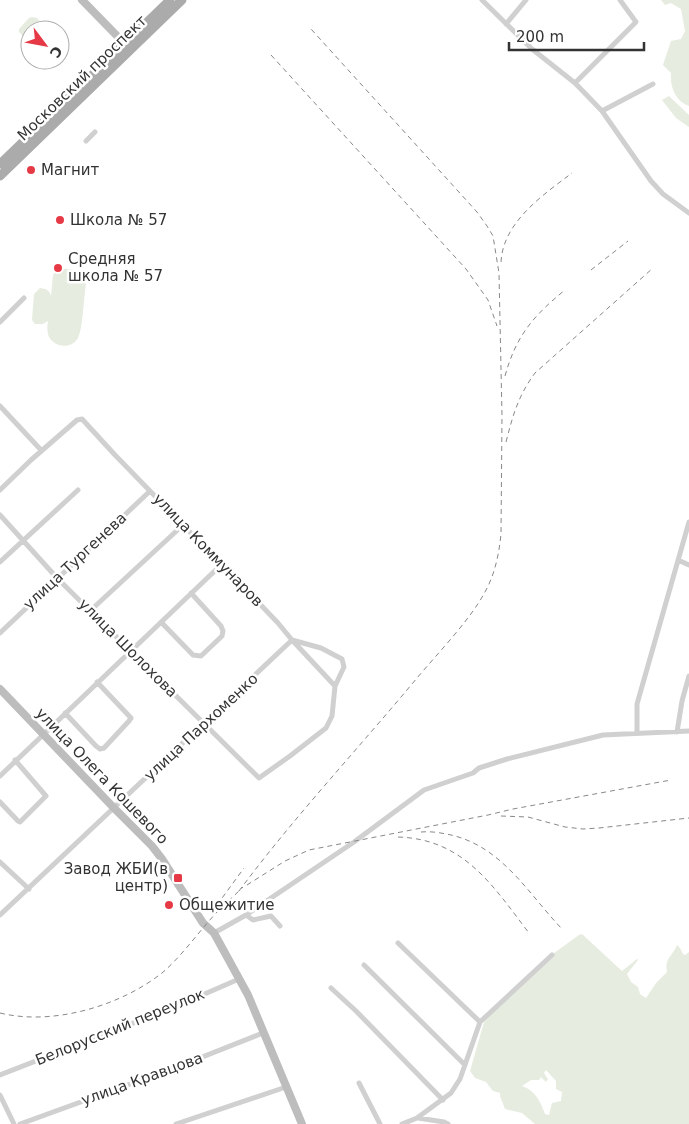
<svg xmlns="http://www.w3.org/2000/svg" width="689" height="1124" font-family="'DejaVu Sans',sans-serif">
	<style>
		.green { fill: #e6ecdf; fill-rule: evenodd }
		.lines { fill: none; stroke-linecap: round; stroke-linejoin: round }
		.street { stroke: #d0d0d0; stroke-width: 5 }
		.secondary { stroke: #bdbdbd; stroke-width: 8 }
		.primary { stroke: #ababab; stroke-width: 9 }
		.rail { stroke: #888; stroke-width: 1; stroke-dasharray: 5 4; stroke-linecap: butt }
		.poi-dot { fill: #e63946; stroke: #fff; stroke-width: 2 }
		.labels { text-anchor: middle; stroke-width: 5; stroke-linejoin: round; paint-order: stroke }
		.street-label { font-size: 15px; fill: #333; stroke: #fff }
		.poi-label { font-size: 15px; fill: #333; stroke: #fff; text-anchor: start }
	</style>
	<rect width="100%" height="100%" fill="#fff"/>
	<path class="green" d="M661,0H689V106C675,101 670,87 671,73L663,65L671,41L681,39L685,31L681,9L671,3L665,5Z
		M32,17L37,18L48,30H30V43L19,32V29L29,18Z
		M669,96L689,115V127L676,118L662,100Z
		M60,269C72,268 83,270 86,283C84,295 83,328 78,338C72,349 55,348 49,337C47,332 47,326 48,321L43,324H35L32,320L34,294L40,288C47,289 49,290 51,296L53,275L56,271Z
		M582,934L622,971L637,959L638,960L627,974L631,982L638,987L640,994L646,998L656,983L667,972C664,958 673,956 677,945L680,948L683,954L685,955L689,952V1124H535L522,1113L505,1109L500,1096V1093L493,1091L486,1082L475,1078L470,1071L484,1022L522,980L543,961L579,935ZM546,1070L556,1081V1089L562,1092L561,1101L552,1103L549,1115L545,1114C540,1101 536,1091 522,1086L531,1080H539L541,1077L546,1082L548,1079L544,1073Z"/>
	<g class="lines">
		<path class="street" d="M482,0L532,49L575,83L602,111L651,181L663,194L689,213
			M506,24L526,0
			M575,83L636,22L620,0
			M602,111L653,84
			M86,141L95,132
			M0,322L24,298
			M0,406L41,450
			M0,490L31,460L77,420L82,419L115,455L256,600L278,623L292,640L321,648L342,659L344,667L335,686L332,716L326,728L290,756L259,778L57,578L0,515
			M678,560L689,565
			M0,562L78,490
			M91,610L184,524
			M161,622L193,655L201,656L222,636L223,631L221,626L191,593
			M0,633L150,491
			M65,713L96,746L100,749L104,748L129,721L131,718L97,682
			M637,732V704L689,522
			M677,732L682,701L689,676
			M0,776L222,564
			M0,802L18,821L20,822L46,796L15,760
			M0,862L29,889
			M0,915L292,640L335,686
			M246,915L253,920L271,916L280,926
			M214,933L246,915L354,842L424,790L473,773L479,768L507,759L603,735L689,731
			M398,943L480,1022
			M364,965L465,1065
			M331,988L356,1011L443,1100
			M0,1075L177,1006L239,979
			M359,1083L380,1124
			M0,1095L14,1124
			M418,1118L444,1122L448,1124
			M20,1124L177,1067L263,1033
			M176,1124L286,1087
			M402,1124L417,1118L451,1093L460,1079L480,1022L552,955"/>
		<path class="secondary" d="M82,0L125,44
			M0,689L114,808L152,846L162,859L203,923L214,933L248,995L302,1124"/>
		<path class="primary" d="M0,164L170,0
			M0,176L182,0"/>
		<path class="rail" d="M271,55L466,269L488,300L497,326
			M501,262C503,222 543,195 572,173
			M591,270L628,241
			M505,376C516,336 533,316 565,290
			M506,442C513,415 518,396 535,373L653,268
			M501,816L528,817L565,827L583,829L599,828L689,818
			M421,832C431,831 442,833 451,835C503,847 529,895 563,930
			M398,837C464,839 493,886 529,933
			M247,885L285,861L309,850L488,815L513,809L671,780
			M239,891C294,817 358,749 417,678C438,653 470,620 485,592C495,574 499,554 501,534L502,416L499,273L493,236L487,226L477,212L311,29
			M217,905L244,868
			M0,1013C53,1026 120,1006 162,973C183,955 199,931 218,911C226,903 235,895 243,887"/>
	</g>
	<g class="poi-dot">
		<circle cx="31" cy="170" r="5"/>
		<circle cx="60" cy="220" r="5"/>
		<circle cx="58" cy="268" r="5"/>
		<rect x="173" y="873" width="10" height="10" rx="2.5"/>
		<circle cx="169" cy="905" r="5"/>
	</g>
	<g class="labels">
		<g class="street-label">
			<text transform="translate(82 78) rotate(-44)" y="5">Московский проспект</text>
			<text transform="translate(208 550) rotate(46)" y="5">улица Коммунаров</text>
			<text transform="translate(75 561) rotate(-43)" y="5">улица Тургенева</text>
			<text transform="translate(128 648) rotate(45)" y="5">улица Шолохова</text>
			<text transform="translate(201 727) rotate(-43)" y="5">улица Пархоменко</text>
			<text transform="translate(102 776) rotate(46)" y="5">улица Олега Кошевого</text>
			<text transform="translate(120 1027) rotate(-22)" y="5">Белорусский переулок</text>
			<text transform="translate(142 1079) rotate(-20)" y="5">улица Кравцова</text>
		</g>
		<g class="poi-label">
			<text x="41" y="175">Магнит</text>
			<text x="70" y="225">Школа № 57</text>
			<text x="68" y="264">Средняя<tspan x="68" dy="17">школа № 57</tspan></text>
			<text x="168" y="874" text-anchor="end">Завод ЖБИ(в<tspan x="168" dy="17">центр)</tspan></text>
			<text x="179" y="910">Общежитие</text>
		</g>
	</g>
	<g transform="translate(45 45) rotate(122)"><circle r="24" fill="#ffffff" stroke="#adadad"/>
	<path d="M0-4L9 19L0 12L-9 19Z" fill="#e63946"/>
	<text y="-8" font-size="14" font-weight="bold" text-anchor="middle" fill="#333333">С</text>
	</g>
	<path d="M509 42v8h135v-8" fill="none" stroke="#333333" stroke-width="2.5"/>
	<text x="516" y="42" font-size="15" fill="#333333" stroke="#ffffff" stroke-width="4" paint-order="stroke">200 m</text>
</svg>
